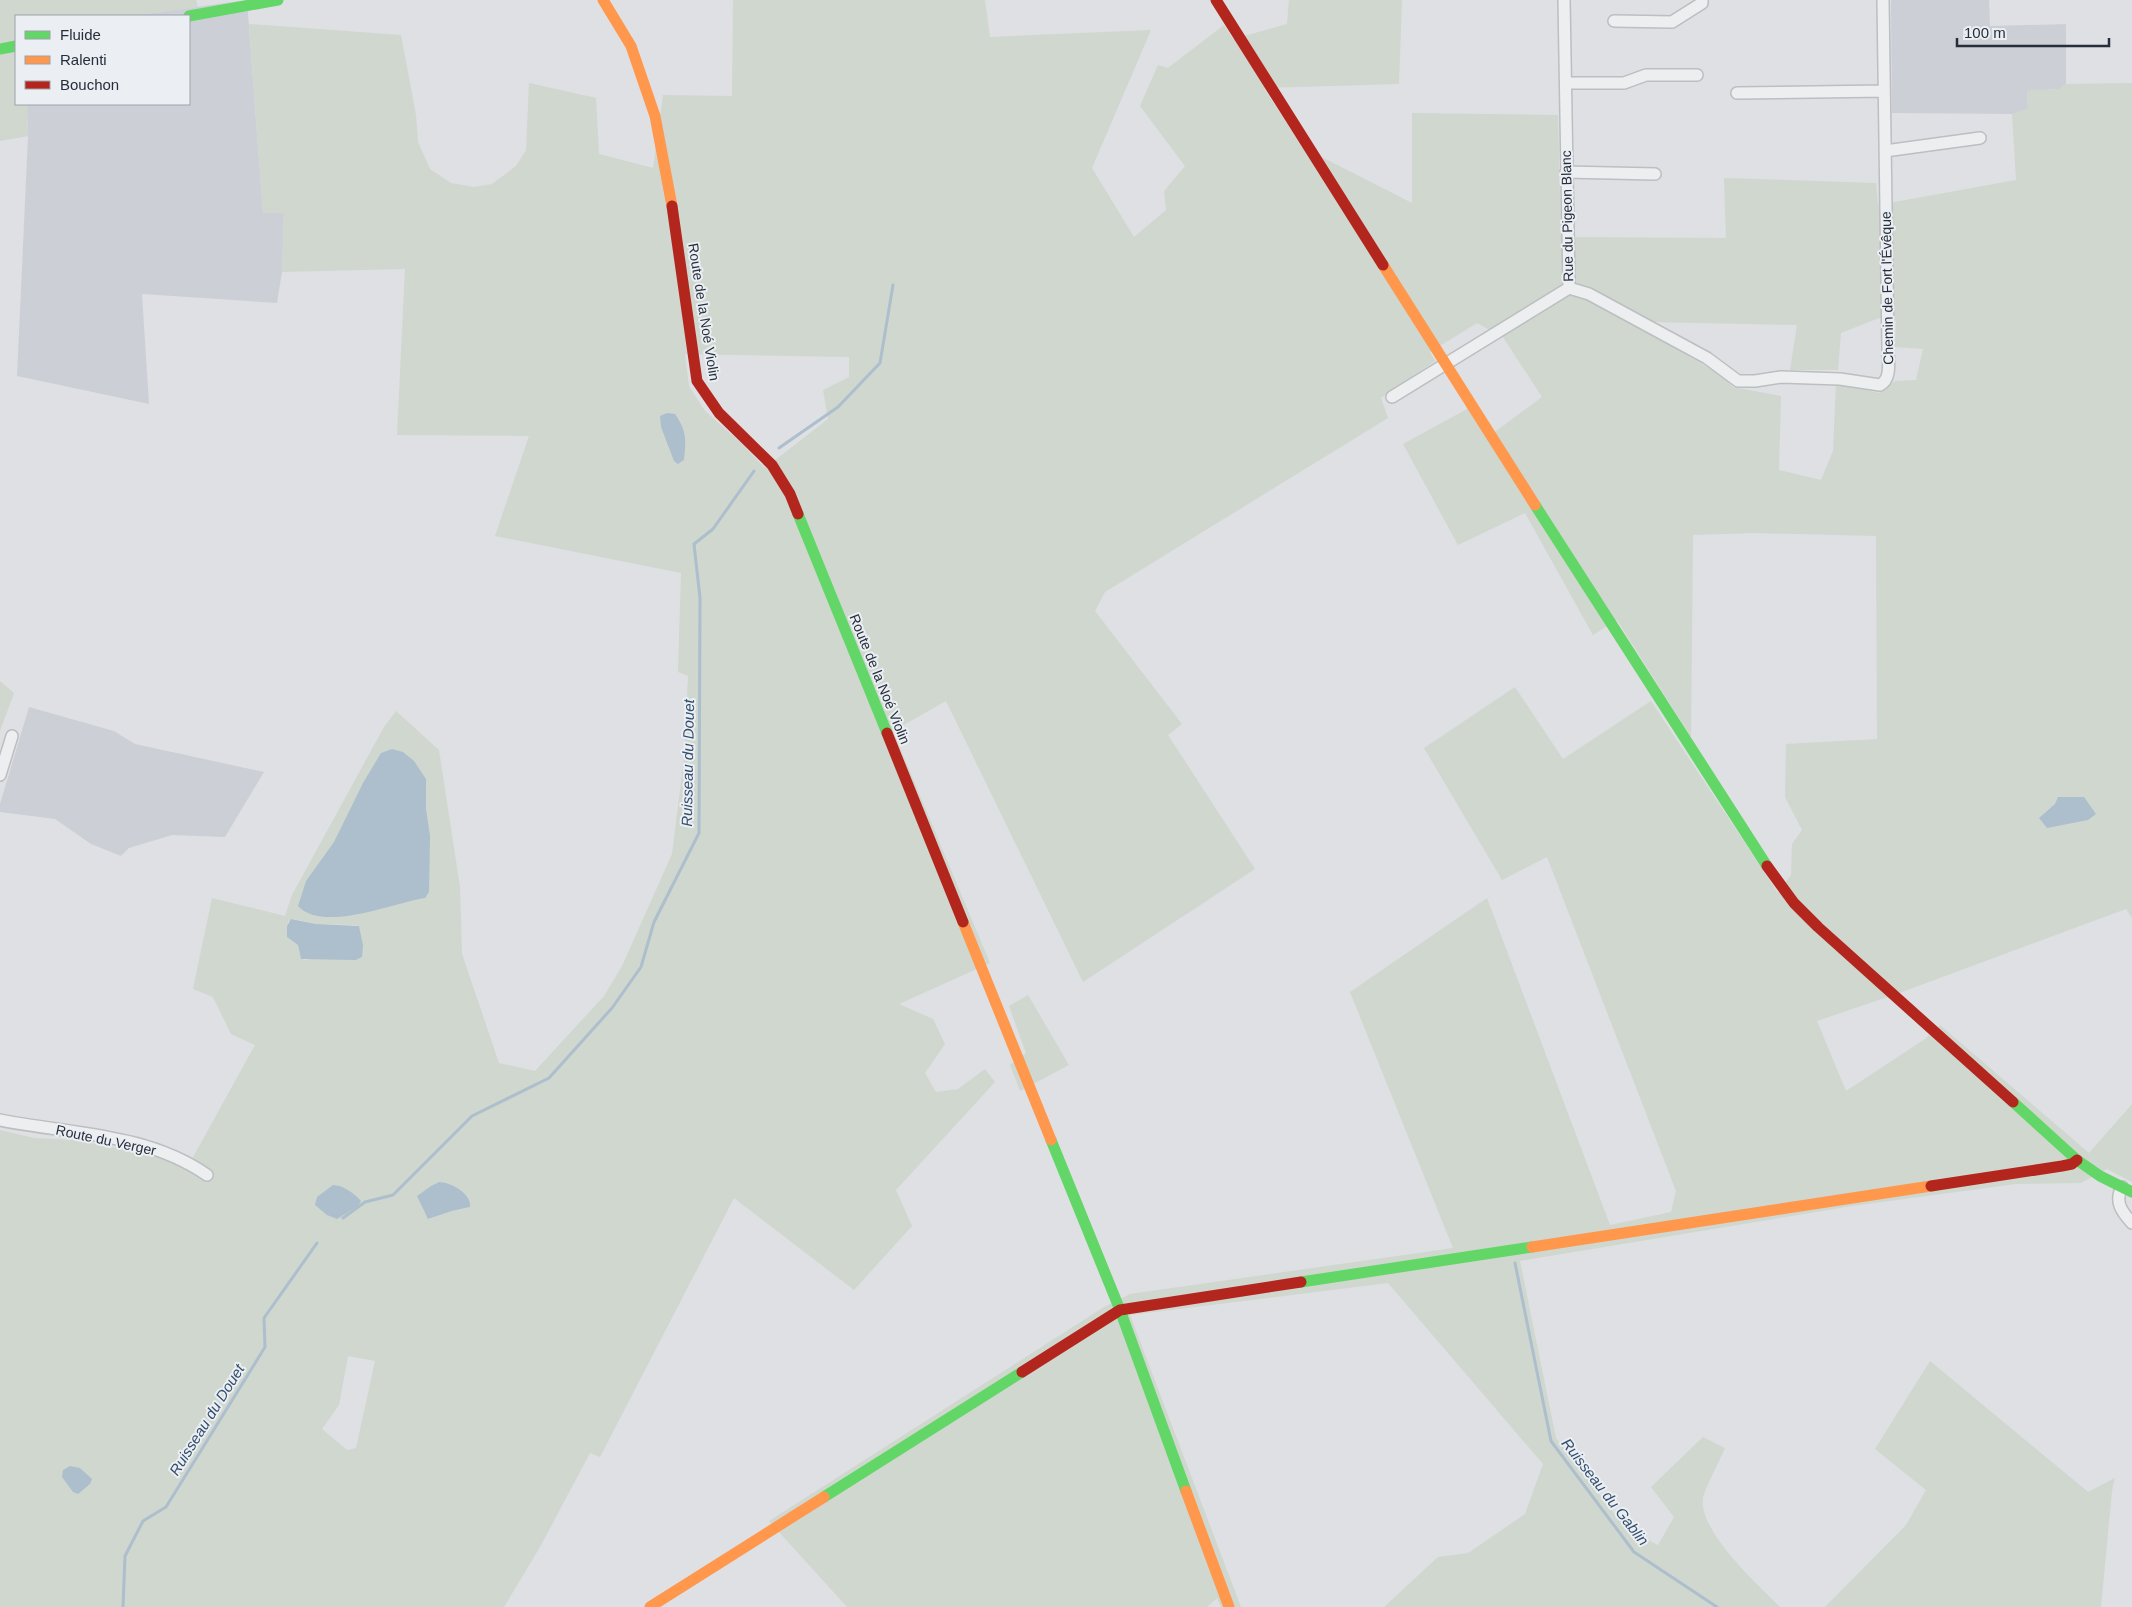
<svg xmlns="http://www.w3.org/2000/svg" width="2132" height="1607" font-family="Arial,sans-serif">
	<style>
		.built { fill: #ccd0d6 }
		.green { fill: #cfd7cf; fill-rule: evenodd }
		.water { fill: #adbecd }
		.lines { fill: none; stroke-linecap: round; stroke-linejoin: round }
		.stream { stroke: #adbecd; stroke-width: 3 }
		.street-casing { stroke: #bcbec1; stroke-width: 14 }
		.street { stroke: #edeef0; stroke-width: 11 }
		.fast { stroke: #63d668; stroke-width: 11 }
		.slow { stroke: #ff974d; stroke-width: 11 }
		.jam { stroke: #b3261e; stroke-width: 11 }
		.labels { text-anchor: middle; stroke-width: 4; stroke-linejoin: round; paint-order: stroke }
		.street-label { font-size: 14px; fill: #272e3b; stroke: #ebeff3 }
		.water-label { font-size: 15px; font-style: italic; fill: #334e6c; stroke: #ebeff3 }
	</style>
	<rect width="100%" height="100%" fill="#dee0e3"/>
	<path class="built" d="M247,0L263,213L284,212L282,272L277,303L142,294L149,404L17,376L28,136L27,104H189V16H131Z
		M1891,0H1989L1990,26L2066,24V84L2059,89L2027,91L2028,109L2012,114L1892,113Z
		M29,707L114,731L135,744L264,772L225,837L172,835L129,848L121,856L91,844L55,819L0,812V804Z"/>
	<path class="green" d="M0,0H196L198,7L131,16H16V104H27L28,136L0,141Z
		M733,0H985L990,37L1151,30L1092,168L1134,237L1166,210L1164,191L1185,166L1140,106L1158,65L1168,68L1224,25L1233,39L1287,24L1289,0H1402L1399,84L1264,88L1302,147L1412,203V113L1558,115L1561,237L1726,238L1724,178L1876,183L1878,205L2016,180L2012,114L2028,109L2027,91L2059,89L2066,84L2132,83V918L2126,909L1902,992L1817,1021L1846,1091L1925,1039L1940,1025L2089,1153L2132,1104V1182L2107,1169L2081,1183L2016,1184L1852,1206L1520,1261L1556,1438L1627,1530L1658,1545L1674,1517L1651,1487L1703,1437L1725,1448C1720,1460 1705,1488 1703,1498C1698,1531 1759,1586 1780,1607H1384L1438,1557L1468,1553L1525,1514L1543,1464L1388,1283L1130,1315L1241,1607H1221L1217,1598L1207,1607H847L769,1521L1104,1307L1130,1294L1453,1248L1350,992L1487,898L1610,1225L1671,1212L1676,1191L1547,857L1502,880L1424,748L1515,687L1563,759L1651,701L1778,893L1791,875L1792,844L1802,830L1785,797L1786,744L1877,739L1876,536L1753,533L1693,535L1691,737L1617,620L1593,635L1525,513L1458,545L1403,444L1469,408L1488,437L1542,397L1503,337L1477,323L1430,352L1435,361L1381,398L1388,418L1105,592L1095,611L1182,724L1168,735L1255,869L1083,982L946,701L893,731L990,963L899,1004L933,1019L945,1044L925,1073L936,1092L958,1089L985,1069L995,1082L896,1190L912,1226L854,1290L734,1198L600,1457L590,1453L540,1547L504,1607H0V1130L34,1138L73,1140L159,1156L172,1160L186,1170L255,1045L231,1034L213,997L193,989L212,898L285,916L292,895L384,727L396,711L439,750L460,887L462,954L499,1063L535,1071L604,996L622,966L672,854L684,758L688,676L678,672L681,573L495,536L529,436L397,435L405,269L282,272L284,213H263L249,24L401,35L416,115L418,142L430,169L451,183L474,187L492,184L516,166L526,150L529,83L596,98L599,154L653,168L663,95L732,96ZM1879,318L1896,320L1895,347L1923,349L1916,380L1895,381L1880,393L1836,384L1833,451L1821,480L1779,470L1781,396L1733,387L1721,375L1648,333L1650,322L1797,325L1790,370H1838L1841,333ZM685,354L849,357V377L823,390L828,419L765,468L740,442L705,411L689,386ZM294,919L316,924L356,925L359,926L363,945L306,960L301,959L298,945L287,937L288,922ZM439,1182C455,1183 467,1193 468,1208L452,1211L429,1219L431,1186ZM348,1356L375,1361L356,1448L347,1450L322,1429L339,1405Z
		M0,681L14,693L0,731Z
		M1028,995L1069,1065L1020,1091L1010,1065L1026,1053L1009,1006Z
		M1930,1361L2088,1492L2115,1478L2112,1491L2101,1607H1825L1906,1525L1926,1490L1875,1449Z"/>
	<path class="water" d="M667,413L675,414C687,431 686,440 684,460L678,464L674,461L661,427L660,416Z
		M392,749L403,752L414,761L426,779V809L430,836L429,892L425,898C393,903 323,933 298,906L306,881L334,842L363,783L381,753Z
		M2058,797H2084L2096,814L2088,820L2047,828L2039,818L2055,804Z
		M291,919L316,924L359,926L363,945L362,957L356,960L301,959L298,945L287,937V926Z
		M439,1182C451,1182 472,1194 470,1207L452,1211L428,1219L417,1196L431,1186Z
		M333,1185C343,1185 355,1194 361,1201L358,1206L337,1219L327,1215L315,1205L317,1197Z
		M70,1466L80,1468L92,1479L90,1484L78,1494L73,1492L62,1477L63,1470Z"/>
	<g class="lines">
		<path class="stream" d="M779,448L838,407L880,363L893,285
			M343,1218L365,1202L393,1195L472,1116L549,1078L612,1008L641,967L654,922L699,833L700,598L694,544L713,529L754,471
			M1515,1263L1551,1441L1634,1552L1717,1607
			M123,1607L125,1556L143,1521L166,1507L265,1347L264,1318L317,1243"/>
		<defs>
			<path id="street" d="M1614,21L1672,22L1702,3V0
				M1566,83H1624L1646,75H1697
				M1737,93L1884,91
				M1885,151L1980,138
				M1566,172L1655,174
				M1569,288L1589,294L1707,358L1738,381H1755L1781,377L1840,379L1880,385C1892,379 1888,361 1888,349L1883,0
				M1392,397L1569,288L1564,0
				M0,775L12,736
				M0,1120C70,1134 147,1133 207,1175
				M2122,1187C2114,1202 2122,1212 2132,1223"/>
		</defs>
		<use href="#street" class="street-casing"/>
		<use href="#street" class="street"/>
		<path class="fast" d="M189,16L278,0
			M0,49L16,46
			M1535,505L1767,866
			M798,514L887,733
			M2013,1102L2077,1160L2100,1176L2132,1192
			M1051,1140L1120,1310L1186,1491
			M1301,1282L1532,1247
			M824,1497L1022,1372"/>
		<path class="slow" d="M603,0L631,46L655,116L672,206
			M1383,265L1535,505
			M963,922L1051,1140
			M1532,1247L1931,1186
			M1186,1491L1229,1607
			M650,1607L824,1497"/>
		<path class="jam" d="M1216,0L1383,265
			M672,206L697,381L719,413L772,465L790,494L798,514
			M887,733L963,922
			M1767,866L1794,903L1818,927L2013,1102
			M1931,1186L2062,1166L2072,1164L2077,1160
			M1022,1372L1120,1310L1301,1282"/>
	</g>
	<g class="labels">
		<g class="street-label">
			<text transform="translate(1567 216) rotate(-91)" y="5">Rue du Pigeon Blanc</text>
			<text transform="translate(1887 288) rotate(-91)" y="5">Chemin de Fort l'Évêque</text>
			<text transform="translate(704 312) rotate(81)" y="5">Route de la Noé Violin</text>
			<text transform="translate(880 679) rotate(68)" y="5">Route de la Noé Violin</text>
			<text transform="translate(106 1140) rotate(12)" y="5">Route du Verger</text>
		</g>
		<g class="water-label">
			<text transform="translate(688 763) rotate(-89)" y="5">Ruisseau du Douet</text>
			<text transform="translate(207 1420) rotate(-58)" y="5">Ruisseau du Douet</text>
			<text transform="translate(1605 1492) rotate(52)" y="5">Ruisseau du Gablin</text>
		</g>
	</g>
	<rect x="15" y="15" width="175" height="90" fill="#ebeff3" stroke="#9da2a9"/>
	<rect x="25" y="31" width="25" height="8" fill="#63d668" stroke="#9da2a9"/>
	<text x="60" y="40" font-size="15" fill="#272e3b">Fluide</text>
	<rect x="25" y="56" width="25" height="8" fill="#ff974d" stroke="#9da2a9"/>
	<text x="60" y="65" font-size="15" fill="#272e3b">Ralenti</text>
	<rect x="25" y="81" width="25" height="8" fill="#b3261e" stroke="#9da2a9"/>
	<text x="60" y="90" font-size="15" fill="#272e3b">Bouchon</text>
	<path d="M1957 38v8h152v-8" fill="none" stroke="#272e3b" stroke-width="2.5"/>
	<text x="1964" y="38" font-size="15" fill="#272e3b" stroke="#ebeff3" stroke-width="4" paint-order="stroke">100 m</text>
</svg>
